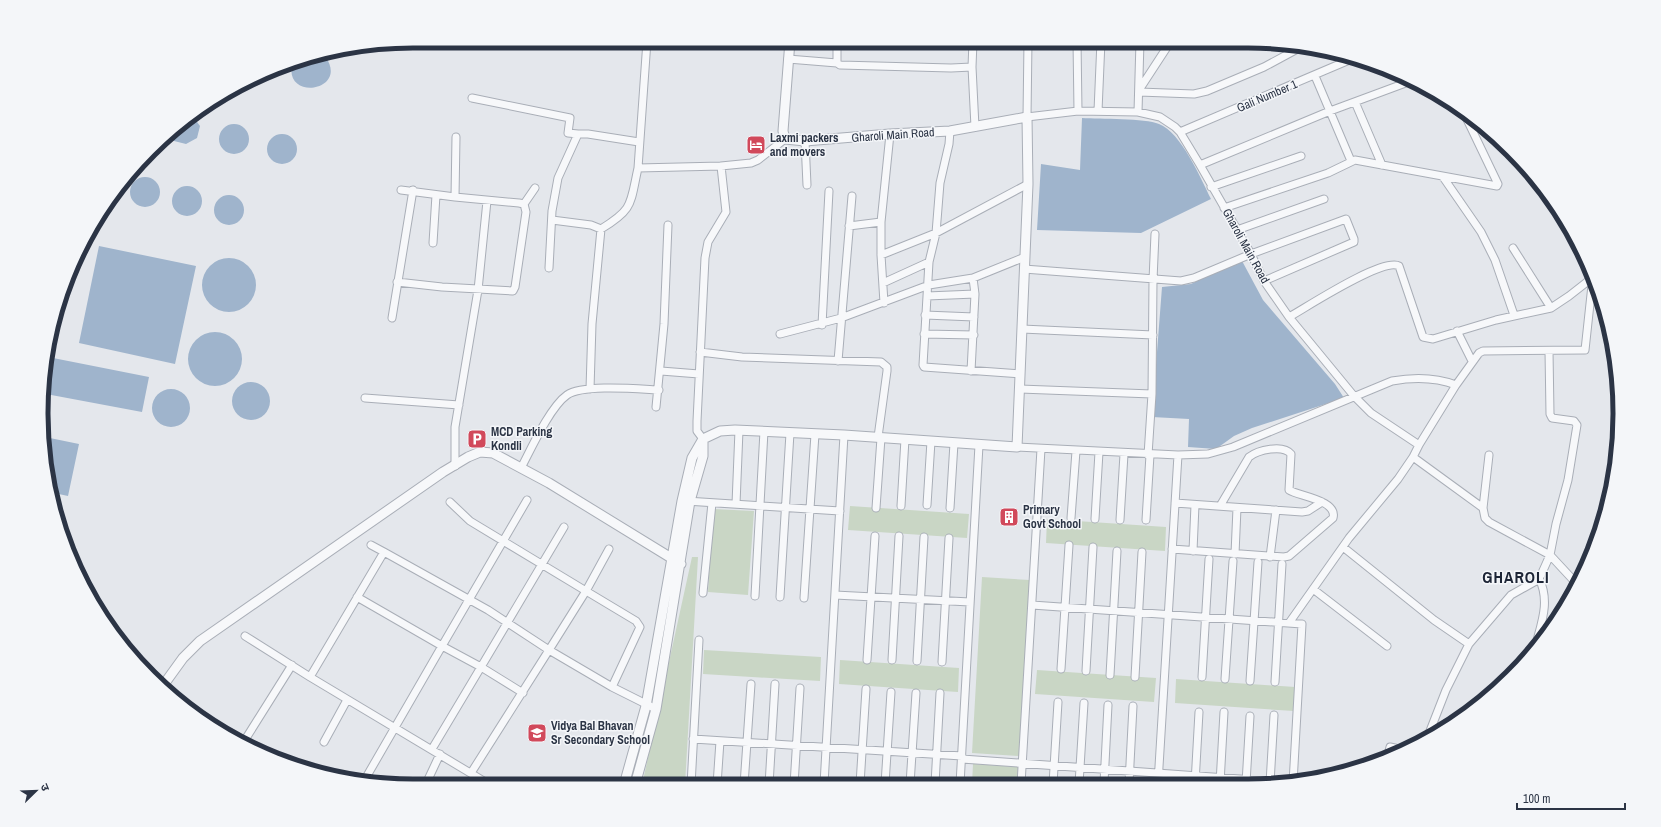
<svg xmlns="http://www.w3.org/2000/svg" width="1661" height="827" font-family="'Archivo Narrow','Noto Sans Devanagari',sans-serif">
	<style>
		.green { fill: #c9d6c5 }
		.water { fill: #9fb4cc }
		.lines { fill: none; stroke-linecap: round; stroke-linejoin: round }
		.minor-casing { stroke: #a9aeb7; stroke-width: 9 }
		.tertiary-casing { stroke: #a9aeb7; stroke-width: 11 }
		.minor { stroke: #f7f8fa; stroke-width: 7 }
		.tertiary { stroke: #f7f8fa; stroke-width: 9 }
		.labels { text-anchor: middle; stroke-width: 3; stroke-linejoin: round; paint-order: stroke }
		.street-label { font-size: 12px; fill: #2b3445; stroke: #f4f6f9 }
		.poi-label { font-size: 12px; font-weight: bold; fill: #2b3445; stroke: #f4f6f9; text-anchor: start }
		.district-label { font-size: 16px; font-weight: bold; letter-spacing: 1px; fill: #1d2536; stroke: #f4f6f9 }
		.rim { fill: none; stroke: #2b3445; stroke-width: 5 }
	</style>
	<rect width="100%" height="100%" fill="#e4e7ec"/>
	<path class="green" d="M850,506L969,514L967,538L848,530Z
		M713,509L754,511L748,595L708,592Z
		M1047,519L1166,527L1165,551L1046,543Z
		M692,557H698L685,785H642Z
		M982,577L1030,580L1019,756L972,753Z
		M704,650L821,657L820,681L703,674Z
		M840,660L959,668L958,692L839,684Z
		M1037,670L1156,678L1154,702L1035,694Z
		M1176,679L1295,687L1294,711L1175,703Z
		M973,764L1018,767L1017,784H972Z
		M462,778L477,786H459Z"/>
	<path class="water" d="M325,56C351,92 280,102 293,61Z
		M192,115L200,126L197,138L186,144L174,141L171,135L187,118Z
		M1082,118C1100,119 1145,118 1159,124C1181,132 1201,179 1211,199L1141,233L1037,230L1041,164L1080,170Z
		M219 139a15 15 0 1 1 30 0a15 15 0 1 1-30 0Z
		M267 149a15 15 0 1 1 30 0a15 15 0 1 1-30 0Z
		M130 192a15 15 0 1 1 30 0a15 15 0 1 1-30 0Z
		M172 201a15 15 0 1 1 30 0a15 15 0 1 1-30 0Z
		M214 210a15 15 0 1 1 30 0a15 15 0 1 1-30 0Z
		M99,246L196,266L175,364L79,343Z
		M202 285a27 27 0 1 1 54 0a27 27 0 1 1-54 0Z
		M1241,259L1263,300L1335,384L1344,398L1252,428L1234,436L1216,449L1188,447L1189,419L1152,417L1162,287L1191,284Z
		M188 359a27 27 0 1 1 54 0a27 27 0 1 1-54 0Z
		M48,357L149,377L142,412L46,394Z
		M232 401a19 19 0 1 1 38 0a19 19 0 1 1-38 0Z
		M152 408a19 19 0 1 1 38 0a19 19 0 1 1-38 0Z
		M45,437L79,444L68,496L54,493L44,462Z"/>
	<g class="lines">
		<defs>
			<path id="minor" d="M626,41L647,43
				M837,41V63L840,65L951,68L972,67L975,127
				M1028,41L1027,117L1078,111L1138,112L1160,117L1175,127L1180,132L1200,165L1251,254L1264,281L1289,317L1354,396L1371,413L1419,445L1413,457L1483,508L1485,518L1489,522L1550,555L1576,583
				M1077,41L1078,111
				M788,59L837,63
				M972,67L973,41
				M1315,76L1351,161
				M1139,90L1171,41
				M1139,92L1194,94L1207,91L1264,67L1303,46
				M472,98L570,118L568,133L578,134
				M1355,102L1382,165
				M1098,111L1101,41
				M1138,112L1140,41
				M950,131L949,144L940,183L936,233L929,262L923,365L924,367L1020,374
				M1180,132L1354,58
				M805,141L807,185
				M1200,165L1330,111L1411,81
				M638,168L647,41
				M1443,177L1481,232L1495,260L1514,315
				M1211,187L1301,156
				M455,197L456,137
				M524,204L535,188
				M1224,208L1328,173L1355,160L1497,186L1498,184L1463,111
				M552,220L591,225L601,229L592,324L590,389
				M849,226L881,222
				M601,229C634,209 630,204 638,168L721,166L751,163L758,160L785,139
				M1237,230L1324,199
				M433,243L436,195
				M1513,248L1551,308
				M881,255L936,233L1028,184
				M549,268L552,211L558,178L578,134H588L639,142
				M1024,269L1181,281L1194,278L1251,254L1346,219L1354,239V242L1264,281
				M397,282L442,287L513,291L515,287L526,212L524,204L519,203L455,197L401,190
				M883,283L929,262
				M927,296L975,294
				M884,303L881,255V222L890,134
				M925,315L974,317
				M1289,317C1307,307 1383,257 1399,266L1423,337L1433,339L1496,320L1551,308L1569,296L1592,278
				M392,318L413,190
				M822,325L829,191
				M1022,329L1153,335
				M1457,331L1472,361
				M780,334L841,318L929,285L973,278L1025,257
				M924,334L974,335
				M700,352L742,357L881,362L887,367V371L878,437
				M838,361L852,196
				M661,371L699,374
				M971,371L975,294L973,278
				M1020,389L1152,394
				M365,398L459,405
				M656,407L664,324L668,225
				M703,439L697,431V421L705,258L708,242L726,212L721,166
				M1419,445L1456,385L1479,353L1483,351L1585,350L1593,276
				M1017,447L1178,455L1208,454L1233,447L1392,381C1414,377 1435,377 1456,385
				M1148,455L1152,394L1153,280L1155,234
				M455,466V427L478,290L487,201
				M521,468C531,449 550,407 567,395C583,384 638,389 659,390
				M527,500L442,646L481,667L564,527
				M686,501L840,511
				M450,502L470,521L586,591L609,549
				M1175,503L1302,512L1308,511L1322,502
				M736,504L739,430
				M927,505L931,441
				M901,506L905,439
				M876,508L881,438
				M950,508L954,443
				M1483,508L1489,455
				M1071,518L1076,451
				M1095,519L1099,452
				M1120,520L1124,454
				M1146,520L1150,455
				M1343,547L1434,620L1469,644L1446,690L1428,736
				M1172,549L1284,557L1289,556L1333,518C1338,500 1298,496 1289,490L1291,454C1283,444 1258,450 1249,457L1220,506
				M1193,551L1195,505
				M384,552L488,610L549,650L586,591L636,621L640,627L612,687
				M1235,554L1237,508
				M1270,557L1276,510
				M1313,589L1387,646
				M703,593L712,503
				M835,595L970,602
				M755,596L764,431
				M357,597L442,646L364,781
				M780,597L790,433
				M804,598L815,434
				M1032,605L1302,624L1293,783
				M1289,623L1349,538L1398,479L1413,457
				M245,636L310,677L492,786
				M1469,644L1511,595L1536,581L1541,575L1550,555L1556,524L1568,480L1577,425L1574,421L1552,418L1550,414L1549,351
				M1536,644C1542,621 1550,601 1539,578
				M867,660L875,536
				M892,660L899,536
				M917,661L924,537
				M942,662L949,538
				M1061,669L1069,545
				M1086,671L1093,547
				M1110,675L1117,551
				M310,677L384,552L371,545
				M1135,677L1142,552
				M1202,677L1209,559
				M1225,679L1233,561
				M1250,681L1258,562
				M1275,682L1282,564
				M693,739L962,756
				M324,742L347,700
				M243,743L292,665
				M432,749L481,667L523,693
				M962,759L1297,783
				M1387,759L1390,747L1404,750
				M471,773L549,650L612,687L656,709
				M1104,783L1108,705
				M1129,783L1133,706
				M1158,783L1178,455
				M1195,783L1199,712
				M1220,783L1224,712
				M1246,783L1250,716
				M1270,783L1274,715
				M824,784L844,435
				M860,784L866,689
				M885,784L891,692
				M910,784L916,693
				M935,784L940,693
				M960,784L979,445
				M1021,784L1041,449
				M1053,784L1058,702
				M1079,784L1084,703
				M691,785L699,640
				M717,785L720,741
				M744,785L751,684
				M769,785L775,684
				M794,785L800,688
				M425,786L440,754"/>
			<path id="tertiary" d="M162,687L183,658L200,641L443,472L468,457L480,452L493,453L549,483L681,564
				M624,785L646,706L682,501L692,458L703,439L720,431L735,430L844,435L1017,447L1028,184L1027,117L950,131L890,134L805,141L785,139L783,131L790,41
				M635,785L656,709L690,501L703,456V439"/>
		</defs>
		<use href="#minor" class="minor-casing"/>
		<use href="#tertiary" class="tertiary-casing"/>
		<use href="#minor" class="minor"/>
		<use href="#tertiary" class="tertiary"/>
	</g>
	<defs>
		<symbol id="hotel-square" viewBox="-11 -11 22 22"><rect x="-9" y="-9" width="18" height="18" rx="4" fill="#d1495b" stroke="#f4f6f9"/><path d="M-6-4.5h1.5V1H6V5H4.5V3h-9V5H-6ZM-4 0a1.8 1.8 0 1 1 3.6 0ZM.5 0V-2.5h3Q6-2.5 6 0Z" fill="#fff"/></symbol>
		<symbol id="parking-square" viewBox="-11 -11 22 22"><rect x="-9" y="-9" width="18" height="18" rx="4" fill="#d1495b" stroke="#f4f6f9"/><path d="M-3.5-5.5H1a3.5 3.5 0 0 1 0 7H-1V5.5H-3.5ZM-1-3.4V-.6H.8a1.4 1.4 0 0 0 0-2.8Z" fill="#fff"/></symbol>
		<symbol id="building-square" viewBox="-11 -11 22 22"><rect x="-9" y="-9" width="18" height="18" rx="4" fill="#d1495b" stroke="#f4f6f9"/><path d="M-4-6H4V6H1V3H-1V6H-4ZM-2.5-4.3h1.7v1.8h-1.7ZM.8-4.3h1.7v1.8H.8ZM-2.5-1h1.7V.8h-1.7ZM.8-1h1.7V.8H.8Z" fill="#fff"/></symbol>
		<symbol id="school-square" viewBox="-11 -11 22 22"><rect x="-9" y="-9" width="18" height="18" rx="4" fill="#d1495b" stroke="#f4f6f9"/><path d="M0-5L7-2L0 1L-7-2ZM-4 1L0 2.5L4 1V4Q0 6-4 4Z" fill="#fff"/></symbol>
	</defs>
	<g fill-rule="evenodd">
		<use href="#hotel-square" x="745" y="134" width="22" height="22"/>
		<use href="#parking-square" x="466" y="428" width="22" height="22"/>
		<use href="#building-square" x="998" y="506" width="22" height="22"/>
		<use href="#school-square" x="526" y="722" width="22" height="22"/>
	</g>
	<g class="labels">
		<g class="street-label">
			<text transform="translate(1267 96) rotate(-23)" y="4">Gali Number 1</text>
			<text transform="translate(893 135) rotate(-4)" y="4">Gharoli Main Road</text>
			<text transform="translate(1246 246) rotate(61)" y="4">Gharoli Main Road</text>
		</g>
		<g class="poi-label">
			<text x="770" y="142">Laxmi packers<tspan x="770" dy="14">and movers</tspan></text>
			<text x="491" y="436">MCD Parking<tspan x="491" dy="14">Kondli</tspan></text>
			<text x="1023" y="514">Primary<tspan x="1023" dy="14">Govt School</tspan></text>
			<text x="551" y="730">Vidya Bal Bhavan<tspan x="551" dy="14">Sr Secondary School</tspan></text>
		</g>
		<g class="district-label">
			<text x="1516" y="583">GHAROLI</text>
		</g>
	</g>
	<path d="M0 0H1661V827H0ZM413 48H1248A365 365 0 0 1 1613 413V414A365 365 0 0 1 1248 779H413A365 365 0 0 1 48 414V413A365 365 0 0 1 413 48Z" fill="#f4f6f9" fill-rule="evenodd"/>
	<path class="rim" d="M413 48H1248A365 365 0 0 1 1613 413V414A365 365 0 0 1 1248 779H413A365 365 0 0 1 48 414V413A365 365 0 0 1 413 48Z"/>
	<g transform="translate(36 791) rotate(67)" stroke="#f4f6f9" stroke-width="3" paint-order="stroke">
	<path d="M0-3L7 15L0 10L-7 15Z" fill="#2b3445"/>
	<text y="-6" font-size="11" font-weight="bold" text-anchor="middle" fill="#2b3445">उ</text>
	</g>
	<path d="M1517 803v6h108v-6" fill="none" stroke="#2b3445" stroke-width="2"/>
	<text x="1523" y="803" font-size="12" fill="#2b3445" stroke="#f4f6f9" stroke-width="3" paint-order="stroke">100 m</text>
</svg>
